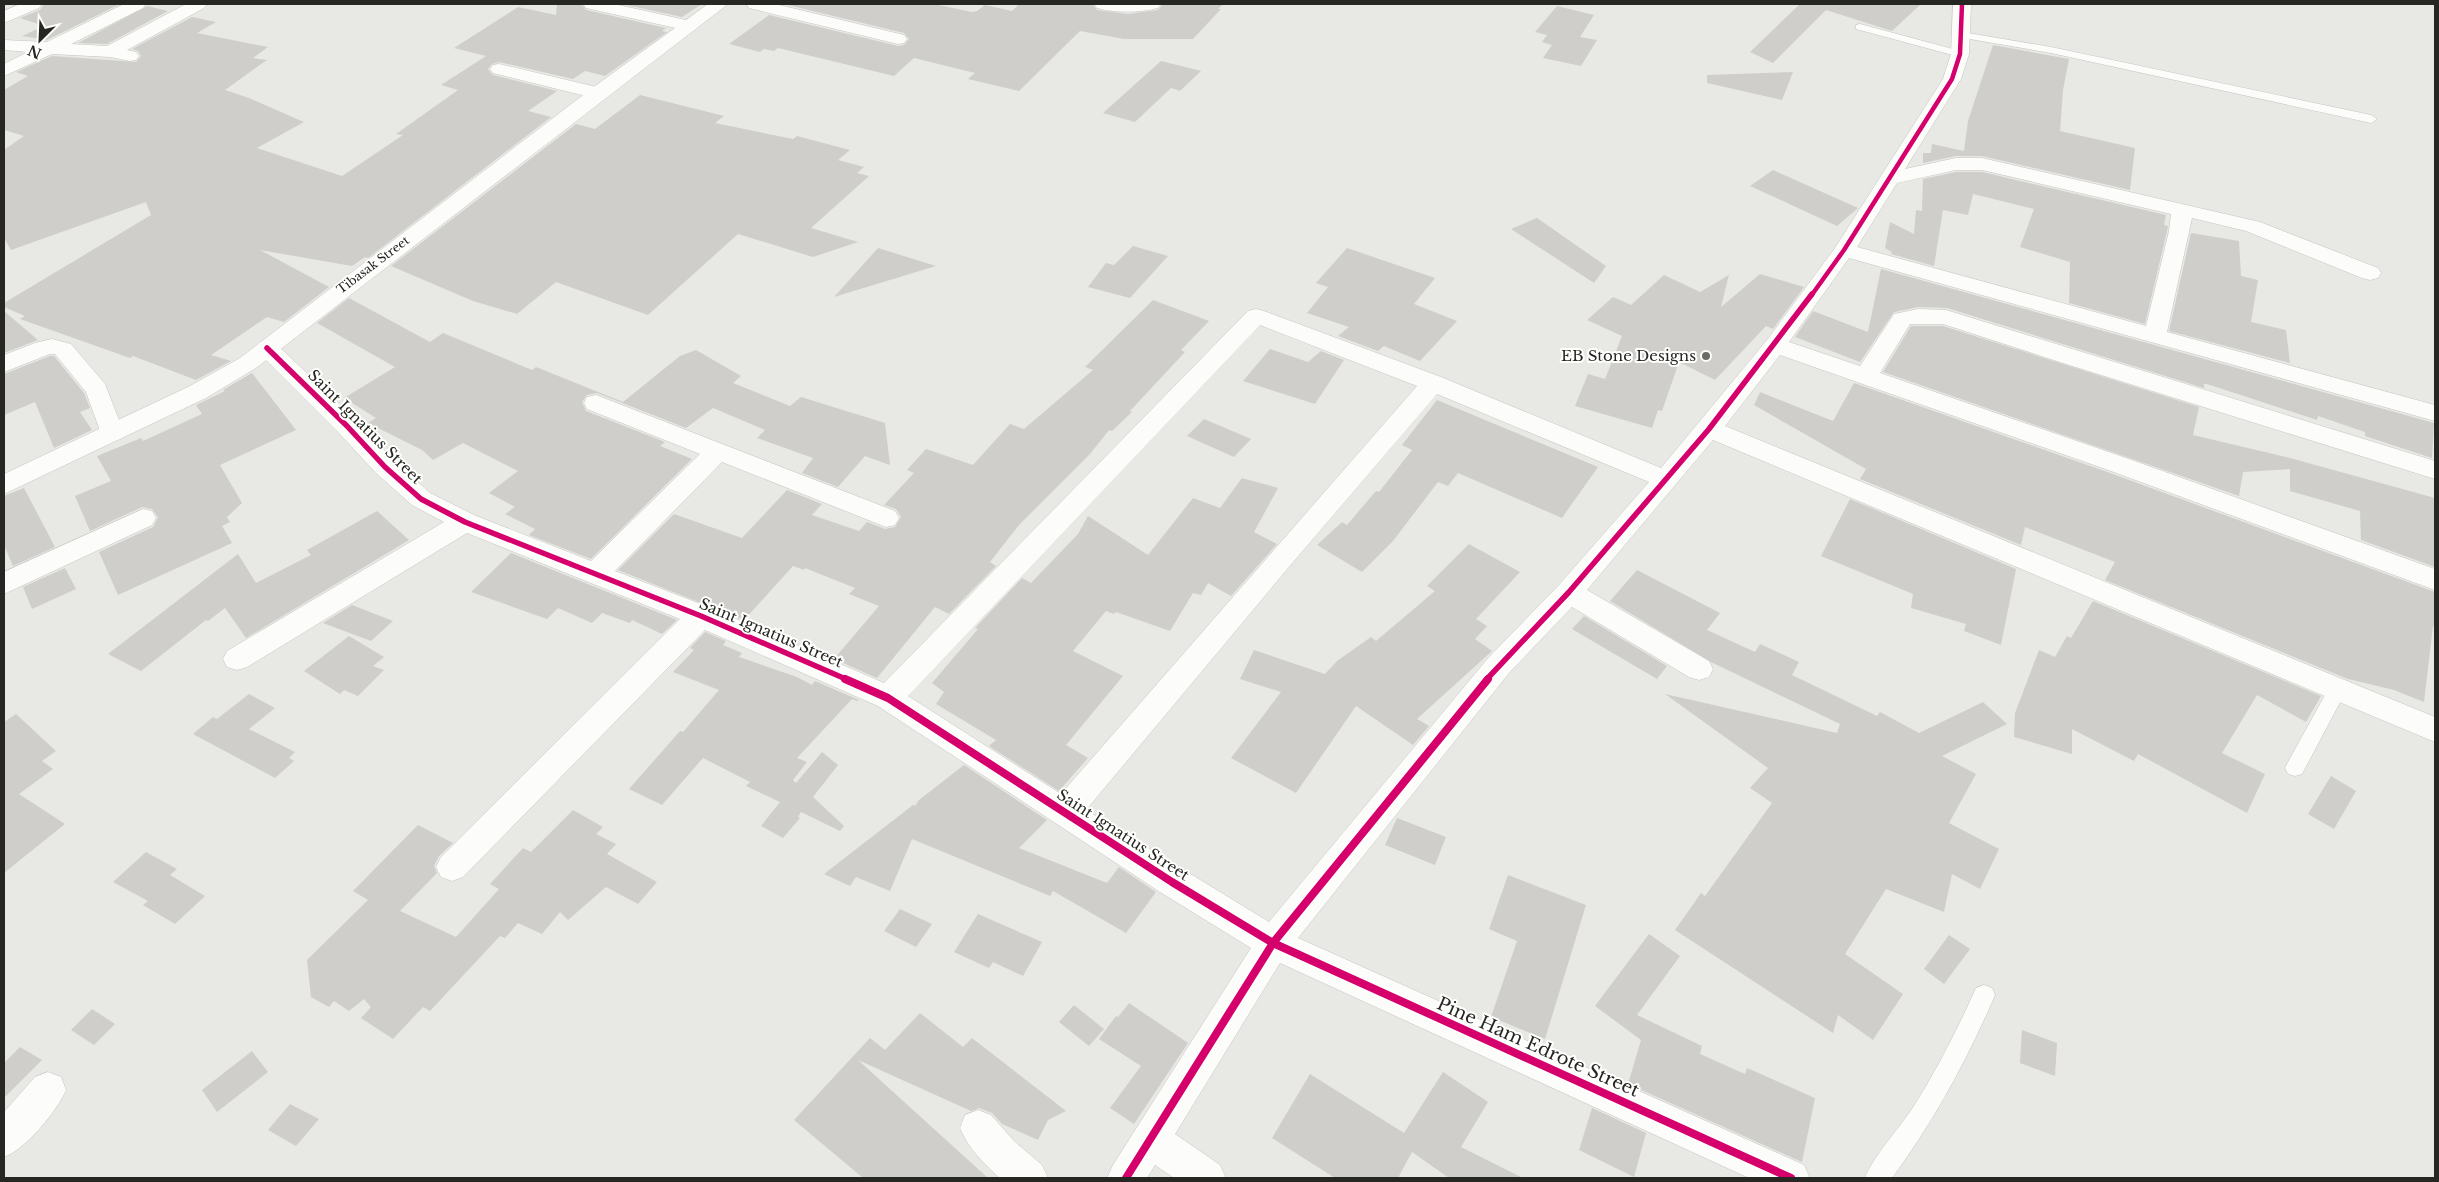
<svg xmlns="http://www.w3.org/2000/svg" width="2439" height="1182" font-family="'Libre Baskerville',serif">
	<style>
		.building { fill: #cfcecb }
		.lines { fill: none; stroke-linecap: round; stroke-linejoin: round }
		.lane-casing { stroke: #c5c5c2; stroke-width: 1 }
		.street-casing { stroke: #c5c5c2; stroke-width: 1 }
		.secondary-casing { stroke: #c5c5c2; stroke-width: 1 }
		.lane { fill: #fcfcfb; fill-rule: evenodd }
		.street { fill: #fcfcfb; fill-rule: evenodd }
		.secondary { fill: #fcfcfb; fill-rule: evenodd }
		.cycleway-far2-casing { stroke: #fffffe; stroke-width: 7 }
		.cycleway-far1-casing { stroke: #fffffe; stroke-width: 9 }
		.cycleway-casing { stroke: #fffffe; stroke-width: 11 }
		.cycleway-far2 { stroke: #d6006c; stroke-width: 4.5 }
		.cycleway-far1 { stroke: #d6006c; stroke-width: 5.5 }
		.cycleway { stroke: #d6006c; stroke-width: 8 }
		.poi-dot { fill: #6a6a67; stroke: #fffffe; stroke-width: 2 }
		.labels { text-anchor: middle; stroke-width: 4; stroke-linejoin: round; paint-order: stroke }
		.far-street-label { font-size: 12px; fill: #262623; stroke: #fffffe }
		.poi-label { font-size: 15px; fill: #262623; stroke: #fffffe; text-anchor: end }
		.street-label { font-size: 15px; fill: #262623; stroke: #fffffe }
		.near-street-label { font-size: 18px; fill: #262623; stroke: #fffffe }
	</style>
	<rect width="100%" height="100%" fill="#e8e8e4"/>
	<path class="building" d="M44,4H120L47,40L22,36L44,26L20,18L40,10Z
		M557,4H581L586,10L666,28L662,31L667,32L605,76L585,71L573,79L499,62L492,64L488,69L493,75L557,91L528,111L551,117L368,258L365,257L352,266L260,250L329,287L284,322L267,317L211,355L231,361L196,380L133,356L130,358L20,319L25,316L4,307V303L151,215L146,202L11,250L4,238V150L24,136L4,130V90L28,76L16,72L52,56L136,62L141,56L138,51L132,49L192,17L216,22L197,33L268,47L253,58L267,60L225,90L249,98L304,122L257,148L342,176L403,135L396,134L458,90L441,85L486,56L454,48L518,7L556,15Z
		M622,4H702L682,17Z
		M784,4H934L972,12L977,11L985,5L1012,11L1019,4H1092L1097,10L1128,14L1158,10L1163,4H1223L1218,9H1221L1193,39H1124L1080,31L1019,91L968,79L975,73L914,58L894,76L778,48L774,51L764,49L760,52L729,44L769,15L898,46L904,45L909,39L904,33Z
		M1800,4H1921L1892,31L1826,10L1773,63L1750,52Z
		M147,6L168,11L107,44L78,43Z
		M1557,6L1594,15L1580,37L1597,40L1581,66L1543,58L1552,45L1542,42L1547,35L1535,32Z
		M1993,45L2069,59L2063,90L2060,131L2135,148L2130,190L1982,156H1956L1923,163V153H1931L1932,144L1964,151L1968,121Z
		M1161,61L1201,71L1180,91L1171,88L1135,122L1103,113Z
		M1793,72L1782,100L1707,83V75Z
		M640,95L724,116L715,123L793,139L797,136L850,150L838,160L864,167L857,173L869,176L811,228L858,242L813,257L738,234L648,315L556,282L517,314L473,301L391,266L576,124L595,129Z
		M1773,170L1858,208L1837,226L1750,186Z
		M1956,172H1982L2166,215L2164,225L2168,226L2167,231L2145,324L2069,303L2070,262L2020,247L2034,209L1973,194L1968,215L1943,210L1934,266L1891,254L1892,252L1885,248L1890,222L1914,234L1916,210L1922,211L1923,179Z
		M1537,218L1606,266L1594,283L1511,229Z
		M2191,233L2239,241L2241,276L2258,280L2251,322L2286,330L2290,363L2169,331Z
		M1133,246L1168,256L1130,298L1088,287L1106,263L1114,265Z
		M878,248L936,266L834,297Z
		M1347,248L1435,278L1414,304L1457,321L1420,361L1384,346L1378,351L1338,336L1349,327L1307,313L1328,287L1316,283Z
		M1881,269L2434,423L2432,458L2365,436V432L2318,416L2317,420L2207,384H2204V388L1947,308L1918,307L1894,312L1860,362L1795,337L1813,311L1868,332Z
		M1760,274L1804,287L1773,329L1766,326L1715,380L1679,362L1662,411L1658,410L1652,428L1575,406L1588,374L1605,379L1622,336L1587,320L1613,297L1631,305L1664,275L1700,292L1729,275L1721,307Z
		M349,298L430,342L443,333L532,370L536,367L623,402L680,356L696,350L741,376L733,383L790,406L801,397L885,423L890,465L865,456L838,487L802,473L813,458L757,438L765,430L713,408L686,428L597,393L587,395L582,402L586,411L665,442L660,446L692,459L591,559L529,535L535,529L505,514L515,507L489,493L518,471L463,443L433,460L422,450L368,423L376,418L344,398L395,367L317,323Z
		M1153,300L1209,321L1181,350L1185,352L1130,411L1132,412L1112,431L1109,430L1090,454L1019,525L990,562L996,566L949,614L935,607L877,678L834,659L879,606L849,594L855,588L805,568L804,570L793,566L744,620L618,570L674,514L742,538L787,490L822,504L812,515L859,531L867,522L885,529L895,527L901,517L896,509L884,505L914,473L907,470L926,449L973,465L1010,424L1024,429L1093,370L1085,367Z
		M4,311L38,340L4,353Z
		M1911,326H1943L2199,407L2193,435L2290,458L2435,498V567L2361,540L2360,511L2290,491V469L2243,472L2239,496L1883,372Z
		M1270,349L1308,362L1321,351L1344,360L1315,404L1243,381Z
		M50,356H54L84,393L90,408L80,412L92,430L54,448L35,402L4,415V374Z
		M252,373L296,430L220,465L242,503L227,517L230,522L222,526L232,543L118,595L99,552L153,527L158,517L152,509L142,507L90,531L75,496L111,481L97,456L141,438L143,441L202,414L196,405L225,391L223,390Z
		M1854,383L2110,473L2435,592V627L2433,626L2424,702L2394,690L2348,679L2105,580L2115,562L2025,527L2021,545L1860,479L1866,469L1754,405L1760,392L1833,421Z
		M1437,400L1598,467L1562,518L1458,473L1448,486L1438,482L1393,541L1362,572L1317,545L1342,522L1347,525L1376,491L1379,492L1412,450L1402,445Z
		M1204,419L1251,439L1234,457L1187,436Z
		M1242,478L1278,488L1254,532L1277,544L1231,596L1208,583L1201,595L1193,593L1170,631L1116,612L1114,614L1106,611L1073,651L1123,676L1066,745L1088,758L1059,791L989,746L996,740L936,704L944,692L932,683L978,629L975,628L1022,578L1031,583L1078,534L1088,516L1148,555L1193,498L1220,508Z
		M24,488L55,547L13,566L4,545V496Z
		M1850,499L2016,569L2001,645L1964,631L1966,624L1911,608L1913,594L1821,556Z
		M377,511L409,540L246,638L225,608L208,621L206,620L141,671L108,654L238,554L256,583L311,555L307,550Z
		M1469,544L1520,572L1476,619L1487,626L1475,639L1492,651L1417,719L1429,726L1413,745L1356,706L1296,793L1231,758L1281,692L1240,679L1254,650L1325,674L1337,661L1371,637L1376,641L1435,591L1427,586Z
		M511,553L677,620L662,634L632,620L630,623L602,613L592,623L558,608L547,619L471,592Z
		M65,568L76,589L32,609L23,587Z
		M1637,570L1720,613L1707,630L1755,652L1760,644L1799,662L1792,675L1877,716L1880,712L1919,733L1983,702L2007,724L1942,756L1976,774L1949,823L1999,849L1980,889L1952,874L1944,912L1886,889L1845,954L1903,994L1873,1040L1838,1015L1833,1033L1675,930L1701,893L1705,896L1772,803L1750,788L1768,768L1665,694L1837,733L1840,724L1711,662L1610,601Z
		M2093,601L2321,696L2306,722L2257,695L2222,753L2265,774L2247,813L2138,754L2134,761L2072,729V754L2014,737L2015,713L2039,650L2055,657L2067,636L2071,638Z
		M352,605L393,621L371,641L323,623Z
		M1584,616L1667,666L1657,679L1572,629Z
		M705,632L726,641L723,645L742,653L739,657L797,677L812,685L815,681L859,700L857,701L852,699L797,758L807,762L793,780L796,783L822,752L838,765L813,797L844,826L840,831L801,812L798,817L800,818L783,838L761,826L780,802L746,786L750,782L703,758L662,805L629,789L680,731L683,732L719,690L673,672L694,650L690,648Z
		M349,636L384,657L373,666L384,670L358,696L344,690L340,694L304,671Z
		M249,694L275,708L249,729L295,752L289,758L294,761L275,778L193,734L213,717L217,719Z
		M16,714L56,751L42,761L53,769L19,794L65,824L4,873V722Z
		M964,765L1047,820L1019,848L1107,883L1119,867L1156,892L1126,933L1053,891L1050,896L912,839L890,891L856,877L850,886L824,874L913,805L915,806L919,800Z
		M2331,776L2356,791L2334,829L2308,814Z
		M573,810L603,827L596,834L616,844L607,854L657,882L638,904L606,887L568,920L560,912L542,934L518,923L505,938L500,936L430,1011L423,1007L393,1039L361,1018L371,1007L364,999L349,1011L334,1001L329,1007L311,997L307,960L368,900L353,891L418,825L453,843L439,856L434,866L437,873L400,911L456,937L499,889L490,884L523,848L531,852Z
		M1397,818L1446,837L1435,865L1385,845Z
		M146,852L177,869L170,875L205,896L175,924L143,905L148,901L113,882Z
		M1508,875L1586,905L1545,1039L1491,1017L1517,941L1489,929Z
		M900,909L932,924L916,947L884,931Z
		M978,914L1042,942L1023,976L993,962L989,968L954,952Z
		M1649,934L1680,956L1637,1015L1702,1046L1700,1054L1745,1074L1747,1068L1815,1098L1802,1162L1628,1084L1641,1040L1595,1006Z
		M1949,935L1970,949L1944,984L1924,969Z
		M1129,1003L1188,1043L1134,1124L1110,1108L1141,1066L1099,1039L1116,1016L1118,1017Z
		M1074,1005L1104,1029L1089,1046L1059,1022Z
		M92,1009L115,1024L94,1045L71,1030Z
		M920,1013L963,1047L972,1038L1066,1111L1048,1120L1038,1140L1002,1124L992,1113L979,1108L971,1111L858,1060L988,1178H863L794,1120L870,1038L885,1050Z
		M2022,1030L2057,1043L2055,1076L2020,1063Z
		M20,1047L42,1060L4,1098V1063Z
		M252,1051L268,1072L217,1112L202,1090Z
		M1443,1072L1488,1102L1461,1147L1523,1178H1449L1412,1152L1398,1178H1335L1272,1138L1310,1074L1404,1133Z
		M290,1104L319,1119L296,1146L268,1130Z
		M1592,1108L1646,1133L1634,1177L1579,1150Z"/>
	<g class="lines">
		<defs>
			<path id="lane" d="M1860,24L1964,52L1966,54L1960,57L1856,29V25Z
				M1962,32L2051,47L2371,115L2377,119L2371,123L2051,53L1958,37L1956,35Z
				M2337,684L2344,686L2346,691L2302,774L2295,776L2288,774L2285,768L2288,762L2330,686Z
				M1984,985L1992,988L1995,995C1967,1060 1934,1121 1892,1178H1865C1872,1158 1901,1126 1914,1106C1938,1068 1958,1028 1976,988Z"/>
			<path id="street" d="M20,4H42L39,8L4,23V11Z
				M124,4H146L143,8L71,44L107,46L186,4H207L204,8L127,50L136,52L139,56L136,60L130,61L110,57L52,54L4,76V64L28,52L4,50V40L47,42Z
				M583,4H614L695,22L698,26L695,30L689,31L586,8Z
				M746,4H775L904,35L907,39L904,43L898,44L749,8Z
				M1094,4H1161L1158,8C1138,13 1117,13 1097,8Z
				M1953,4H1971L1969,54L1961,79L1905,169L1956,158H1982L2260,222L2378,268L2381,273L2378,278L2370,280L2362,278L2246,231L2192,218L2167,332L2435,405V421L1849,258L1789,342L1860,366L1894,314L1918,309L1946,310L2435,461V479L2066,364L1943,324H1910L1880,373L2129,459L2435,569V590L2111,471L1780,355L1725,426L2435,717V742L1713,440L1587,590L1709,661L1713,669L1709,677L1699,680L1689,677L1572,607L1509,673L1298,938L1804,1165L1810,1178H1749L1280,963L1175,1134L1220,1165L1226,1178H1174L1155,1165L1147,1178H1107L1113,1165L1251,948L1160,892L878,706L705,630L463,877L452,881L441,877L436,867L441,857L680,619L467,533L247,667L237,670L227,667L223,659L227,651L444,522L412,505L376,473L338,432L259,353L255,348L259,343L267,341L275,343L356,420L394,461L430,493L474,515L591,561L700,454L587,409L584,403L587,397L596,395L895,511L899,518L895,525L886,527L722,462L615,571L711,608L884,683L1248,311L1256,309L1264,311L1441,377L1661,468L1767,340L1835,248L1943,79L1951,54ZM1956,170H1982L2171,214L2169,231L2146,326L1857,247L1897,183ZM1260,325L1417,386L1061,794L908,696ZM1437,394L1649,482L1559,585L1489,657L1269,922L1086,810L1288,568Z
				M499,64L605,89L607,93L605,97L598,99L493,73L490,69L493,65Z
				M52,339L71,344L105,384L124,433L121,439L112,441L103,439L86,392L55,354H50L4,372V355L35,343Z
				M143,509L152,511L156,518L152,525L4,594V572Z
				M48,1072L61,1077L66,1090C57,1111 25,1150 4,1157V1112L35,1077Z
				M978,1110L991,1115L1014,1141L1042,1165L1048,1178H1000C984,1164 968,1148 960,1128L965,1115Z"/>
			<path id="secondary" d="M708,4H728L256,368L206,398L4,494V474L190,386L240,358L591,89Z"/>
		</defs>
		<use href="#lane" class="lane-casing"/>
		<use href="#street" class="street-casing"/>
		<use href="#secondary" class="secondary-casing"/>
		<use href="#lane" class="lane"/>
		<use href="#street" class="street"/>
		<use href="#secondary" class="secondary"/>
		<defs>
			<path id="cycleway-far2" d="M1811,296L1844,250L1952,79L1960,54L1962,4"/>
			<path id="cycleway-far1" d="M267,348L347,426L385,467L421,499L465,522L701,616L848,680
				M1486,680L1569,592L1709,429L1812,294"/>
			<path id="cycleway" d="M845,679L888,698L1172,882L1273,943L1791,1178
				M1126,1178L1273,943L1488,679"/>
		</defs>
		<use href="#cycleway-far2" class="cycleway-far2-casing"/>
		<use href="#cycleway-far1" class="cycleway-far1-casing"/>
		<use href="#cycleway" class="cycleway-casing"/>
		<use href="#cycleway-far2" class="cycleway-far2"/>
		<use href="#cycleway-far1" class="cycleway-far1"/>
		<use href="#cycleway" class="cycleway"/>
	</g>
	<circle class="poi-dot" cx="1706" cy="356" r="5"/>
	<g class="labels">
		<g class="far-street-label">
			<text transform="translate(373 265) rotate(-37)" y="4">Tibasak Street</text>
		</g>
		<g class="poi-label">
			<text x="1696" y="361">EB Stone Designs</text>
		</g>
		<g class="street-label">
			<text transform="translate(365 427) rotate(45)" y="5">Saint Ignatius Street</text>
			<text transform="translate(771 633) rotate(23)" y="5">Saint Ignatius Street</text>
			<text transform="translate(1123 835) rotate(33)" y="5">Saint Ignatius Street</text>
		</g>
		<g class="near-street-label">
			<text transform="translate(1538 1047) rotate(24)" y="6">Pine Ham Edrote Street</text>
		</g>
	</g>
	<rect width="2439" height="1182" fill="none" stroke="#262623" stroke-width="10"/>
	<g transform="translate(40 40) rotate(204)" stroke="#fffffe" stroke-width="4" paint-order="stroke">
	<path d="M0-4L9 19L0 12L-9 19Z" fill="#262623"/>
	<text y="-8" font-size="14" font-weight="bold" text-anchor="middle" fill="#262623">N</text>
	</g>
</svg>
